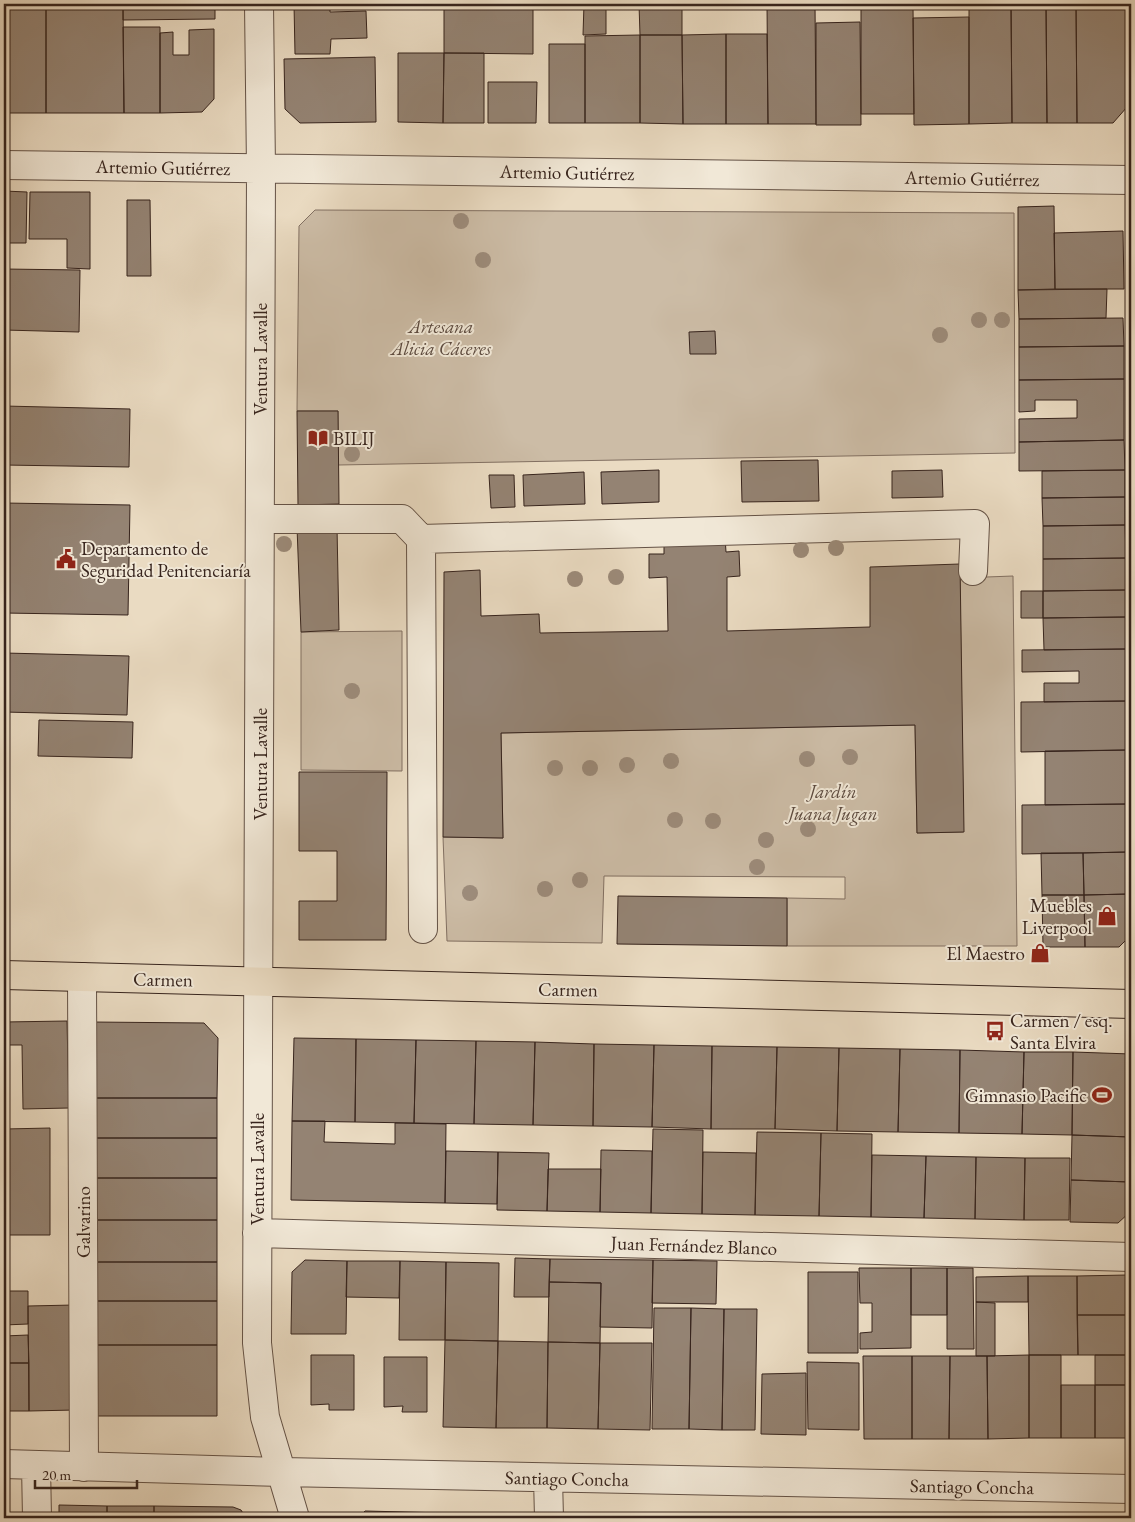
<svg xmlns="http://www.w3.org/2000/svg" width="1135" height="1522" font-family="'EB Garamond',serif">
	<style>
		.green { fill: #ccbca6; stroke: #827062 }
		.building { fill: #948373; stroke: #37241d }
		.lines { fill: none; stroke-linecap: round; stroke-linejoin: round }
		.minor-casing { stroke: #645246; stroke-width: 30 }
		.major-casing { stroke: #37241d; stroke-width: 30 }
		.minor { stroke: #f1e8d7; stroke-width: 28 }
		.major { stroke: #eadbc2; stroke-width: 28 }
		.tree { fill: #9c8b7a }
		.labels { text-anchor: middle; stroke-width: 4; stroke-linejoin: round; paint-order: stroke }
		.street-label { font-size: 19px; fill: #37241d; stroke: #f1e8d7 }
		.park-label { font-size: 19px; font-style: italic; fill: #5c4a3f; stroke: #f1e8d7 }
		.poi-label { font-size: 19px; fill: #37241d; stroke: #f1e8d7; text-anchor: start }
	</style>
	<rect width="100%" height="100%" fill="#eadbc2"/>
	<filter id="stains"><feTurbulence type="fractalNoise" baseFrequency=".004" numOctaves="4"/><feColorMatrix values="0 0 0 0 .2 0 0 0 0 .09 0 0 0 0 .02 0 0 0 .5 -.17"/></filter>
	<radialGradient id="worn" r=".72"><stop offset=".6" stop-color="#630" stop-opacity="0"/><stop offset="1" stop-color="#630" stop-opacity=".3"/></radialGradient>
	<path class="green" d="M315,210L1014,213L1015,453L338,465V411H297L299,226Z
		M1013,576L1017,946H787V898L845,899V877L604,876L602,943L447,941L443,837L503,838L501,733L915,725L917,833L963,832L960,578Z
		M402,631V771L301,770V632Z"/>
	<path class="building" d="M4,4H46V113H4Z
		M46,4H123L124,113H46Z
		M123,4H215V19L123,20Z
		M294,4H330V12L366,11L367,38L331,39L330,54H295Z
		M444,4H533V54L444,53Z
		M584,4H606V34L583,35Z
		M639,4H682V35H640Z
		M767,4H815L816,124H768Z
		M969,4H1011L1012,123L969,124Z
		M1011,4H1046L1047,123H1012Z
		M1046,4H1076L1077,123H1047Z
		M1076,4H1126L1127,107L1113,123H1077Z
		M913,6L914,114H861V7Z
		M969,17V124L914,125L913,18Z
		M860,22L861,125H816V23Z
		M123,27H160V113H124Z
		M214,29V99L202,112L160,113V33L173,32V55H189V30Z
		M726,34V124H683L682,35Z
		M726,34H767L768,124H726Z
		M640,35V123H585V36Z
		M640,35H682L683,124L640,123Z
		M549,44H585V123H549Z
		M398,53H444L443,123L398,122Z
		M444,53H484V123H443Z
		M375,57L376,122L300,123L285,109L284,59Z
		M488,82H537L536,123H488Z
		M4,191L27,192L26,243H4Z
		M30,192H90V269L67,268V239H29Z
		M127,200H150L151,276H127Z
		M1054,206L1055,289L1018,290V207Z
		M1123,231L1124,289H1055L1054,233Z
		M4,269L80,270L79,332L4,330Z
		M1107,289L1106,318L1019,319L1018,290Z
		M1123,318L1124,346L1019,347V319Z
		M715,331L716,354H690L689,332Z
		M1124,346V379L1019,380V347Z
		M1124,379V440L1019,442V419L1077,418V400H1035V411L1019,412V380Z
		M4,406L130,409L129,467L4,465Z
		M297,411H338L339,504L298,505Z
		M1124,440L1125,470L1019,471V442Z
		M818,460L819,501L742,502L741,461Z
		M659,470V502L602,504L601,472Z
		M942,470L943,497L892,498V471Z
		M1125,470V497L1042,498V471Z
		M584,472L585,504L524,506L523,475Z
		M489,475H514L515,507L491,508Z
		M1125,497V525L1043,526L1042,498Z
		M4,503L130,505L128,615L4,613Z
		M1125,525L1126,558L1043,559V526Z
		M297,527H337L339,630L301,632Z
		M725,537L726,552L739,551L740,576L727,577V631L870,627V567L960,564L964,832L917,833L915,725L501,733L503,838L443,837L444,572L480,570L481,616L539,614L540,633L668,631L667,577L649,578V554H664V539Z
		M1126,558V590L1043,591V559Z
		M1126,590V617L1043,618V591Z
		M1021,591H1043V618H1021Z
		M1126,617V649L1044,650L1043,618Z
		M1126,649L1128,701L1044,702V683H1079V671L1022,672V650Z
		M4,653L129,656L127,715L4,712Z
		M1128,701V750L1021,752V702Z
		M39,720L133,722L132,758L38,756Z
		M1128,750V804L1045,805V751Z
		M299,772H387L386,940H299V901H337V851H299Z
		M1128,804L1129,852L1022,854V805Z
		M1129,852L1130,894L1084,895L1083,853Z
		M1041,853H1083L1084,895H1042Z
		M1130,894L1129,937L1119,947H1085L1084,895Z
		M1042,895H1084L1085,947H1043Z
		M618,896L787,898V946L617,944Z
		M67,1021L69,1108L23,1109L22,1045H4V1022Z
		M92,1022L204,1023L218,1038L217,1098H92Z
		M294,1038L356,1039L355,1122L292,1121Z
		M356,1039L416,1040L414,1123L355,1122Z
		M416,1040L476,1041L474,1124L414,1123Z
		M476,1041L535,1042L533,1125L474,1124Z
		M535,1042L594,1044L593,1126L533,1125Z
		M594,1044L654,1045L652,1127L593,1126Z
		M654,1045L712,1046L711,1129L652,1127Z
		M712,1046L777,1047L775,1129H711Z
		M777,1047L839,1048L837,1131L775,1129Z
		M839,1048L900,1049L898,1132L837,1131Z
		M900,1049L960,1050L959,1133L898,1132Z
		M960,1050L1024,1052L1022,1134L959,1133Z
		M1024,1052H1073L1072,1135L1022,1134Z
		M1073,1052L1131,1054V1137L1072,1135Z
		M92,1098H217V1138H93Z
		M292,1121H325L324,1142L395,1144V1123L446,1124L445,1203L291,1200Z
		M50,1128V1235H5V1129Z
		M653,1129L703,1130L702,1214L651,1213Z
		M757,1132L821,1133L819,1216L755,1215Z
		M821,1133L872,1134L871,1217L819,1216Z
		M1072,1135L1131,1137L1130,1182L1071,1180Z
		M93,1138H217V1178H92Z
		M601,1150L652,1151L651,1213L600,1212Z
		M446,1151L498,1152L497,1204L445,1203Z
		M498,1152L549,1153L547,1211L497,1210Z
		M703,1152L756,1153L755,1215L702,1214Z
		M872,1155L926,1156L924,1218L871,1217Z
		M926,1156L976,1157L975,1219L924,1218Z
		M976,1157L1025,1158L1024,1220L975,1219Z
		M1025,1158H1070L1069,1220H1024Z
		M548,1169H601L600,1212L547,1211Z
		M92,1178H217V1220H92Z
		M1071,1180L1130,1182V1212L1118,1223L1070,1222Z
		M92,1220H217V1262H92Z
		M515,1258L550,1259L549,1297H514Z
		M550,1259L653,1260L652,1328L600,1327L601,1283L549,1282Z
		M305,1260L347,1261L346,1334H291L292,1272Z
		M653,1260L717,1261L716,1304L652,1303Z
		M347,1261H400L399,1298L346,1297Z
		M400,1261L446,1262L445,1340H399Z
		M92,1262H217V1301H92Z
		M446,1262L499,1263L498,1341L445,1340Z
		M859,1268H911V1348L860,1349V1333L872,1332V1303H860Z
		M911,1268H947V1315H911Z
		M947,1268H973L974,1349H947Z
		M808,1272H858V1353H808Z
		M1127,1275L1131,1281V1315H1077V1276Z
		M1028,1276V1302H976V1277Z
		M1028,1276H1077L1078,1355H1029Z
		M549,1282L601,1283L600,1343L548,1342Z
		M4,1291H28V1324L4,1325Z
		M92,1301H217V1345H92Z
		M976,1302L995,1303V1356H976Z
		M74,1305L75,1410L29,1411L28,1306Z
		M654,1308H691L689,1429H652Z
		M691,1308L724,1309L722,1430L689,1429Z
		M724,1309H757L755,1430H722Z
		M1077,1315H1131V1355H1078Z
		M28,1335L29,1363H4V1336Z
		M445,1340L498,1341L496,1428L443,1427Z
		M498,1341L548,1342L547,1428H496Z
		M548,1342L600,1343L598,1429L547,1428Z
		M600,1343H652L650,1430L598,1429Z
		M92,1345H217V1416H91Z
		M311,1355H354V1410H329V1404L311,1405Z
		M1029,1355H1061V1438H1029Z
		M1029,1355V1438L988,1439L987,1356Z
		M1095,1355H1131V1385H1095Z
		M863,1356H912V1439H864Z
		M912,1356H950L949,1439H912Z
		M950,1356H987L988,1439H949Z
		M384,1357H427V1412H402L403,1406L384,1407Z
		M807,1362L859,1363V1430L808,1429Z
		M4,1363H29V1411H4Z
		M806,1373V1435L761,1434L762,1374Z
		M1061,1385H1095V1438H1061Z
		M1095,1385H1131V1433L1126,1438H1095Z
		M59,1505L107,1506V1518H59Z
		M107,1506H154V1518H107Z
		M154,1506L233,1507L241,1510L246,1518H154Z
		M365,1511L445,1513V1518H358Z"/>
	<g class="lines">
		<defs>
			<path id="minor" d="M259,4L261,169L257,1343L265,1417L295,1518
				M4,165L1131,180
				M260,519H402L421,539L423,929
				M421,539L975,524L973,571
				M82,977L84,1467
				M257,1233L1131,1257
				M4,1464L282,1472L1131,1489
				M36,1465L37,1518
				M548,1478L549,1518"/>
			<path id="major" d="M4,975L1131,1004"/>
		</defs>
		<use href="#minor" class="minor-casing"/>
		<use href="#major" class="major-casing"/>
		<use href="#minor" class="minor"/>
		<use href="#major" class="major"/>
	</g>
	<g class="tree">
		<circle cx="461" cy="221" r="8"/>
		<circle cx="483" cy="260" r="8"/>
		<circle cx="979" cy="320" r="8"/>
		<circle cx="1002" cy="320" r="8"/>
		<circle cx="940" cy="335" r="8"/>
		<circle cx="352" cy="454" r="8"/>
		<circle cx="284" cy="544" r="8"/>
		<circle cx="836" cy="548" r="8"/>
		<circle cx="801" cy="550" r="8"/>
		<circle cx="616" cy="577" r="8"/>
		<circle cx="575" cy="579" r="8"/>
		<circle cx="352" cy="691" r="8"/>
		<circle cx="850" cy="757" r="8"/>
		<circle cx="807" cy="759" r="8"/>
		<circle cx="671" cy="761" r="8"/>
		<circle cx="627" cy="765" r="8"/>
		<circle cx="555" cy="768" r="8"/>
		<circle cx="590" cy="768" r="8"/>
		<circle cx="675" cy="820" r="8"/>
		<circle cx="713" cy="821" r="8"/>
		<circle cx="808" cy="829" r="8"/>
		<circle cx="766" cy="840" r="8"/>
		<circle cx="757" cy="867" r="8"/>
		<circle cx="580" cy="880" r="8"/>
		<circle cx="545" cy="889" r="8"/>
		<circle cx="470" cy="893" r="8"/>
	</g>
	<defs>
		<symbol id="library-bare" viewBox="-9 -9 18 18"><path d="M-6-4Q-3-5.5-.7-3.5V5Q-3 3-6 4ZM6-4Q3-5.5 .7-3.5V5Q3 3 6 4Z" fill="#8f2418" stroke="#f1e8d7" stroke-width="2.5" paint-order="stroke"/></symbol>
		<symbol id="civic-bare" viewBox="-9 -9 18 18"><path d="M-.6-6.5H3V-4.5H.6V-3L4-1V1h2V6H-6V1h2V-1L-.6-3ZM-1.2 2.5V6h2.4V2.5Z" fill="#8f2418" stroke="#f1e8d7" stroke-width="2.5" paint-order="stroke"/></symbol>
		<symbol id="shop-bare" viewBox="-9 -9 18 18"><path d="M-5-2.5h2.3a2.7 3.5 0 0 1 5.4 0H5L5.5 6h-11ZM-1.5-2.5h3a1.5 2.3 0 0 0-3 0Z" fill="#8f2418" stroke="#f1e8d7" stroke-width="2.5" paint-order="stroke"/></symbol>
		<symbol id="bus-bare" viewBox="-9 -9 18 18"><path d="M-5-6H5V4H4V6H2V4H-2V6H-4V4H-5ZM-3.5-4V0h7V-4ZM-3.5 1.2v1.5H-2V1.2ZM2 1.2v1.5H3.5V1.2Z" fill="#8f2418" stroke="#f1e8d7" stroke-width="2.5" paint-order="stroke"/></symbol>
		<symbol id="stadium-bare" viewBox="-9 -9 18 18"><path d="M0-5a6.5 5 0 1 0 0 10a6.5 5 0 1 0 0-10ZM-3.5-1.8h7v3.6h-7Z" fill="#8f2418" stroke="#f1e8d7" stroke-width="2.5" paint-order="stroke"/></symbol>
	</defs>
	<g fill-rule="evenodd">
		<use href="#library-bare" x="304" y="424" width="28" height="28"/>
		<use href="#civic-bare" x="52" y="545" width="28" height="28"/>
		<use href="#shop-bare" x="1093" y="902" width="28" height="28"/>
		<use href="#shop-bare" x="1026" y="939" width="28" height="28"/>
		<use href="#bus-bare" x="981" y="1017" width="28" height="28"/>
		<use href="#stadium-bare" x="1088" y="1081" width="28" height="28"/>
	</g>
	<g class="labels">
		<g class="street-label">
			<text transform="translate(163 167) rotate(1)" y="7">Artemio Gutiérrez</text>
			<text transform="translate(567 172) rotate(1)" y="7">Artemio Gutiérrez</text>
			<text transform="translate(972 178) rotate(1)" y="7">Artemio Gutiérrez</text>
			<text transform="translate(260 359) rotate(-90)" y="7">Ventura Lavalle</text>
			<text transform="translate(260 764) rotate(-90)" y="7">Ventura Lavalle</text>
			<text transform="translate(163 979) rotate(1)" y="7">Carmen</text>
			<text transform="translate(568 989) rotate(1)" y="7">Carmen</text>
			<text transform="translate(257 1169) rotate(-90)" y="7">Ventura Lavalle</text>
			<text transform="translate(83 1222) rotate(-90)" y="7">Galvarino</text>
			<text transform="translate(694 1245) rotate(2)" y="7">Juan Fernández Blanco</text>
			<text transform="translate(567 1478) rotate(1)" y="7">Santiago Concha</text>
			<text transform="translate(972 1486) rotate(1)" y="7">Santiago Concha</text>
		</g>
		<g class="park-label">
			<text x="441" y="333">Artesana<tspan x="441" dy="22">Alicia Cáceres</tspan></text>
			<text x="833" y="798">Jardín<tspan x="833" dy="22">Juana Jugan</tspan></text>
		</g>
		<g class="poi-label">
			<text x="333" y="445">BILIJ</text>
			<text x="81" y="555">Departamento de<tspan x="81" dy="22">Seguridad Penitenciaría</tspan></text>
			<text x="1092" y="912" text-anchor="end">Muebles<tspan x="1092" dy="22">Liverpool</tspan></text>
			<text x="1025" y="960" text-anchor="end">El Maestro</text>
			<text x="1010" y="1027">Carmen / esq.<tspan x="1010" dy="22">Santa Elvira</tspan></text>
			<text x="1087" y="1102" text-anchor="end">Gimnasio Pacific</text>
		</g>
	</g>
	<rect width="1135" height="1522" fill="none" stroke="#eadbc2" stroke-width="20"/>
	<rect x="5" y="5" width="1125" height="1512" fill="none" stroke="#37241d" stroke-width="2.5"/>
	<rect x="10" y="10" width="1115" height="1502" fill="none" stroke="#37241d"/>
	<path d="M35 1480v8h102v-8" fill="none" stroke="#37241d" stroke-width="2.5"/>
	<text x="42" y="1480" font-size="15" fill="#37241d" stroke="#f1e8d7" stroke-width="4" paint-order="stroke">20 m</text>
	<rect width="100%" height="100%" filter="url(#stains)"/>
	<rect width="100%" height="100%" fill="url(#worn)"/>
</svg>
